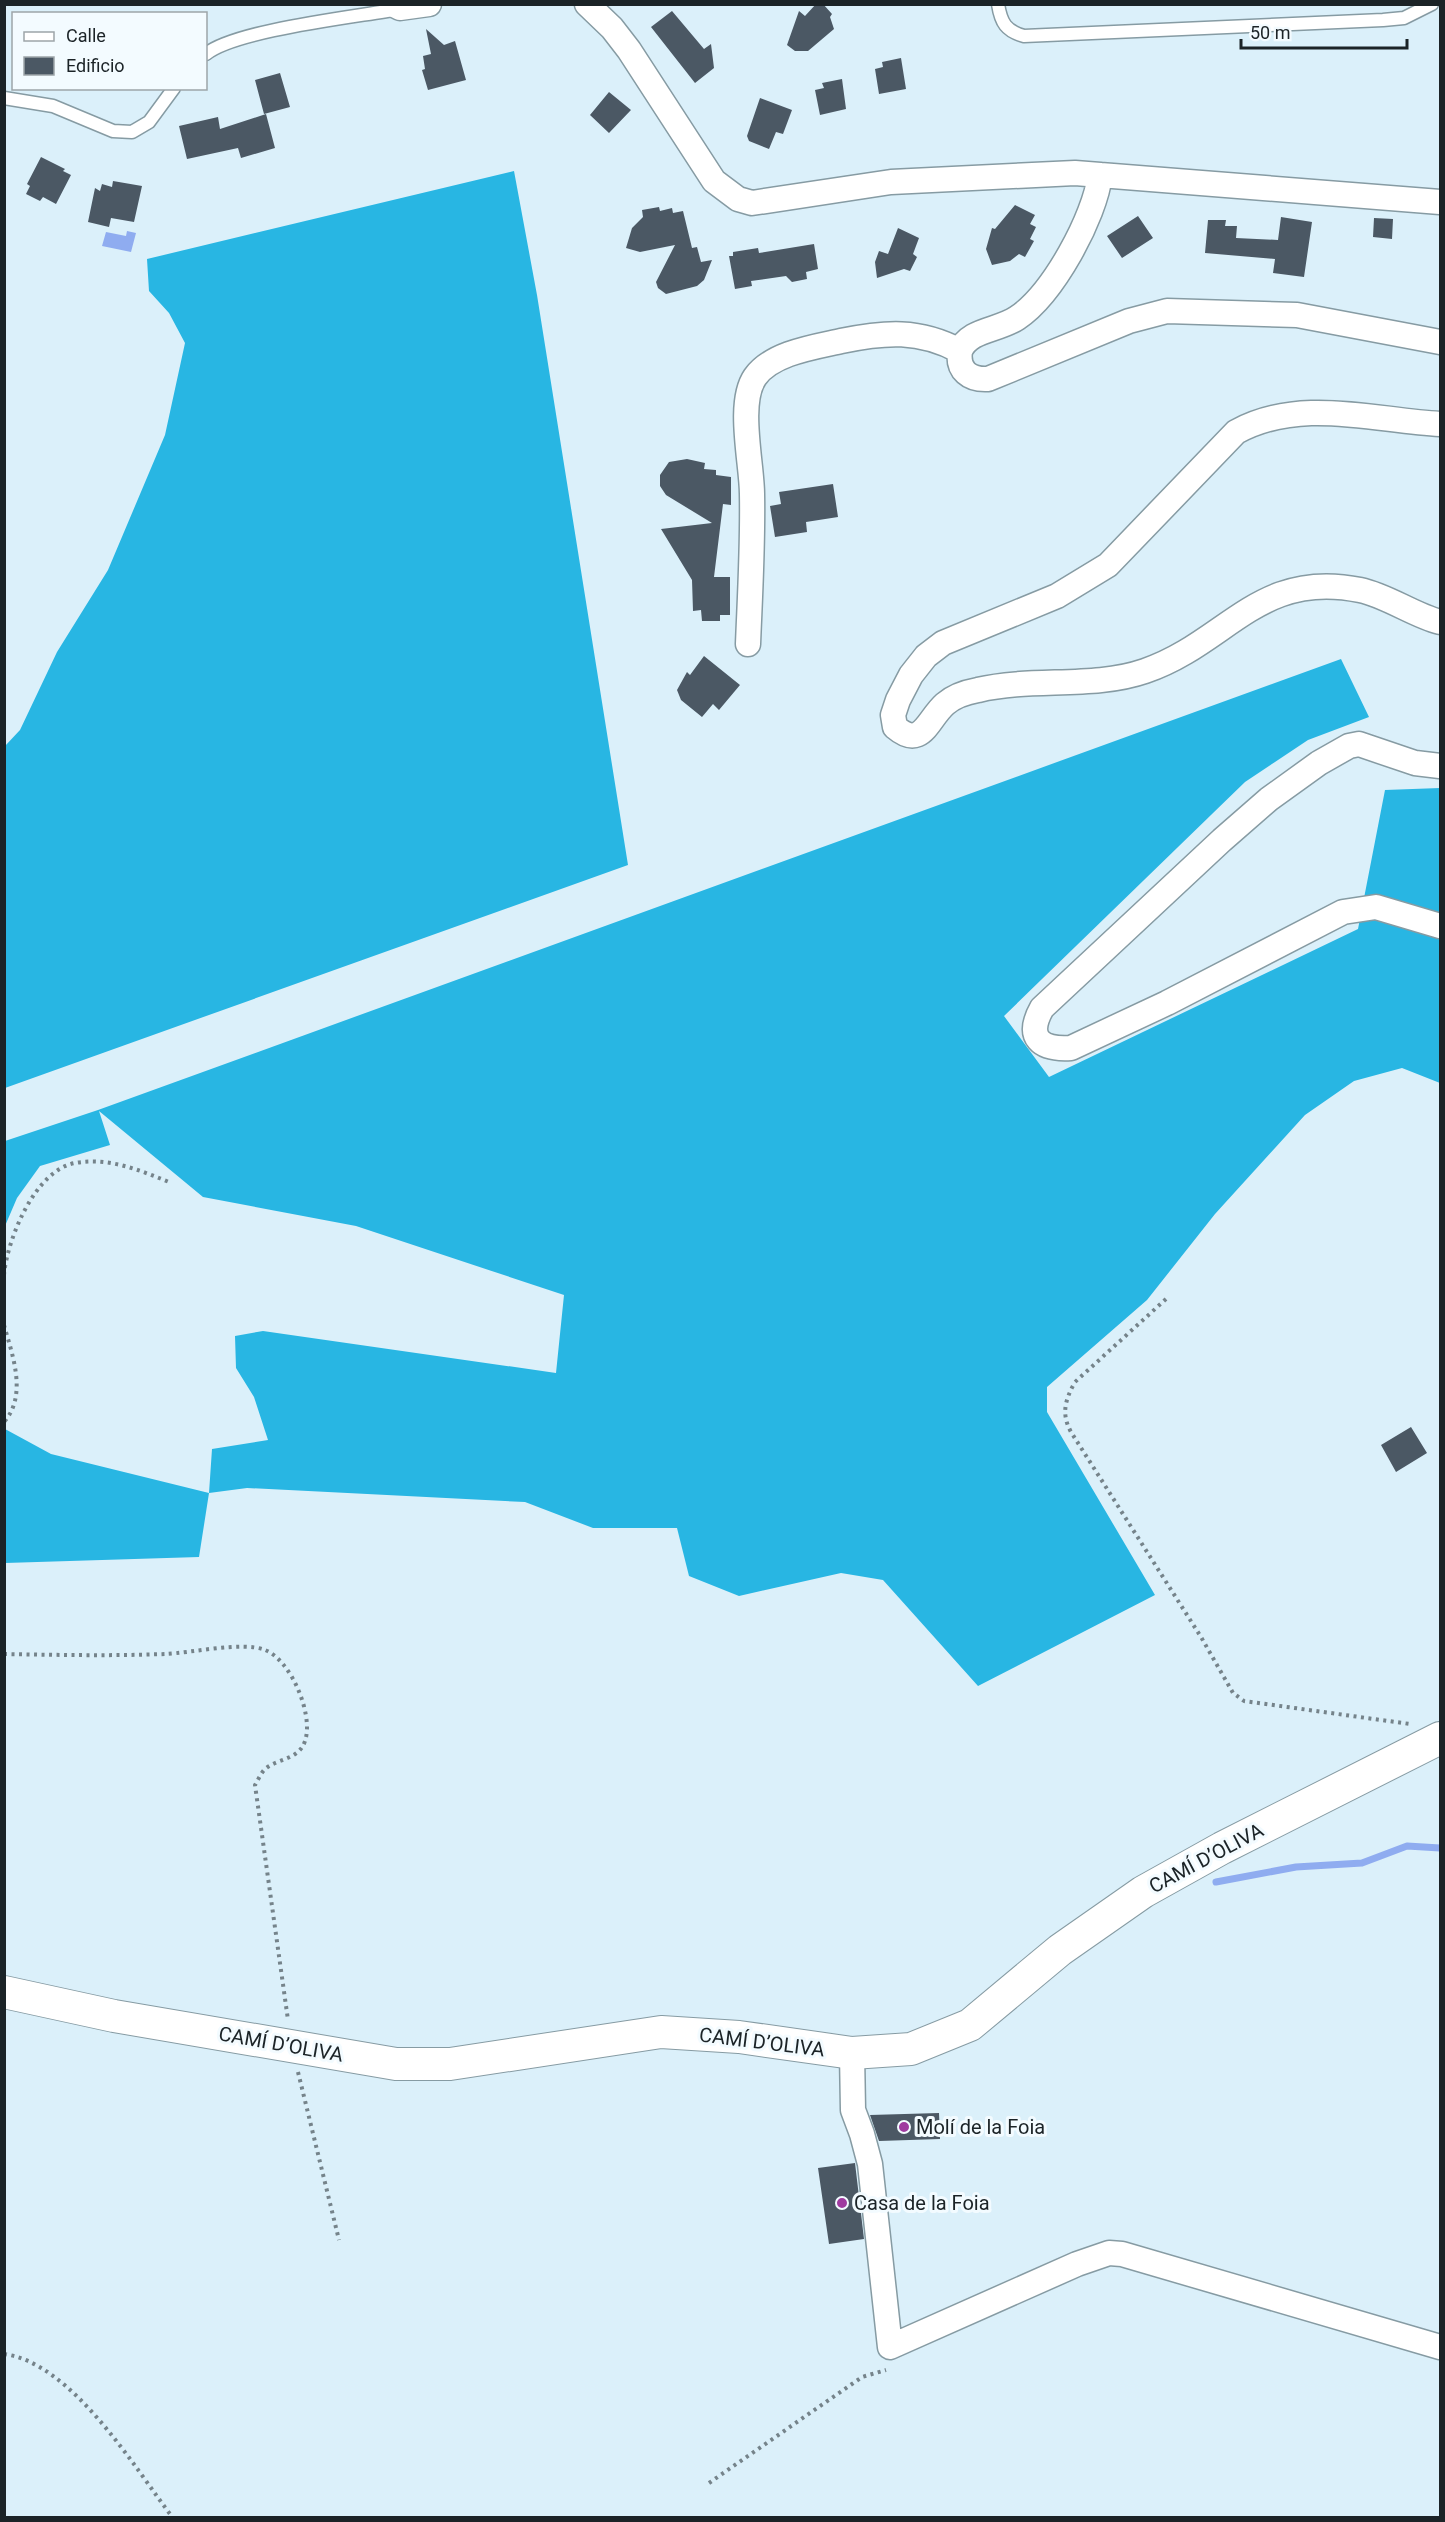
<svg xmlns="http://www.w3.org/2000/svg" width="1445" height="2522" font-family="Roboto,sans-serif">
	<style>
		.forest { fill: #28b6e3 }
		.water { fill: #8facf0 }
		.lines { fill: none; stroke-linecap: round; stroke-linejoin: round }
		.stream { stroke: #8facf0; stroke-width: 7 }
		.building { fill: #4b5864 }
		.service-casing { stroke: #869ba3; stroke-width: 15 }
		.minor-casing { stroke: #869ba3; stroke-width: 27 }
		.tertiary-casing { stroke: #869ba3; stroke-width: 34 }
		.path { stroke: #75838a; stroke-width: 4; stroke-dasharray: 3 4.5; stroke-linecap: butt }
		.service { stroke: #fff; stroke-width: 12 }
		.minor { stroke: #fff; stroke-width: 24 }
		.tertiary { stroke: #fff; stroke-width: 32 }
		.poi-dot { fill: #9f3a9f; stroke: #f3fbff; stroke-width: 2 }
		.labels { text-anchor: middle; stroke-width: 6; stroke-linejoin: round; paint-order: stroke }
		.street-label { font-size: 20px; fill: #1b2327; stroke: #f3fbff }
		.poi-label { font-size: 20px; fill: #1b2327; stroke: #f3fbff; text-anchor: start }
	</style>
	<rect width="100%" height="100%" fill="#dbf0fa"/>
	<path class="forest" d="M514,171L537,295L628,865L5,1088V746L20,730L57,652L108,570L165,435L185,343L169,313L149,291L147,259Z
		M1341,659L1369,717L1308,740L1245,782L1004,1016L1049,1077L1358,929L1385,790L1440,788V1083L1402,1068L1354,1081L1305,1115L1215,1214L1147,1300L1047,1387V1412L1155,1595L978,1686L883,1580L841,1573L739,1596L689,1576L677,1528H593L525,1502L247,1488L209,1493L199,1557L5,1563V1429L51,1454L209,1493L212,1449L268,1440L254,1397L236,1368L235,1336L263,1331L556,1373L564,1295L356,1226L203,1197L99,1111L110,1145L40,1166L17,1198L5,1226V1141L98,1110Z"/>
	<path class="water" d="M127,231L136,233L131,252L102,246L106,232L126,236Z"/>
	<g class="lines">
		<path class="stream" d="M1216,1882L1296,1867L1362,1863L1407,1846L1440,1848"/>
	</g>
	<path class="building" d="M816,4H823L832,14L830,17L834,29L808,51H795L787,45L799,11L805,16Z
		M672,11L704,49L711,44L714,68L695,83L651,27Z
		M426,29L444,45L455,41L466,80L428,90L422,70L425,69L423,56L431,54Z
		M901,58L906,89L879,94L875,69L883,67L882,62Z
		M280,73L290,107L264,114L255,80Z
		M842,79L846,109L820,115L815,90L824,88L822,83Z
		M609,92L631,110L609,133L590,115Z
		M760,98L792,110L783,134L776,132L769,149L749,141L747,136Z
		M266,114L275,148L241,158L238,148L187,159L179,126L218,117L220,129Z
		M41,157L65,169L63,171L71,175L56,204L43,197L40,201L26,194L30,186L27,184Z
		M113,181L142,186L134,222L111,218L109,227L88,222L95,188L100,191L102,184L112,187Z
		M1015,205L1035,215L1030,224L1036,227L1030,239L1034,241L1025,257L1019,254L1010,261L992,265L986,249L992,228L995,229Z
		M659,207L660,211L672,208L673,213L683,211L692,248L697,247L701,262L712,260L704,280L697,286L666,294L658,288L656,282L675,245L640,252L626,248L632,228L643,217L642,210Z
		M1138,216L1153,238L1122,258L1107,236Z
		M1281,217L1312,222L1304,277L1273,273L1275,259L1205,253L1208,220H1226L1225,226H1237L1236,238L1278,240Z
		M1374,218L1393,219L1392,239L1373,237Z
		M898,228L919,238L913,254L917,257L910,271L904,269L877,278L875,262L879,251L888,254Z
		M814,244L818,269L806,272L807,279L792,282L786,276L751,281L752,286L735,289L729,256H733V252L758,248L759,253Z
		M687,459L705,463L704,469L716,470V475L731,477V505L723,504L714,577H730V615H720V621H702L701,610L693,611L692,580L661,529L712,523L666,495L660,486V475L669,462Z
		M833,484L838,517L806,522L807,532L775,537L770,506L781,504L779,492Z
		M704,656L740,685L719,710L713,704L702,717L681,700L677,690L687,672L690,675Z
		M1411,1427L1427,1453L1396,1472L1381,1445Z
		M939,2113L940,2139L879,2141L870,2115Z
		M855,2163L864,2239L829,2244L818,2168Z"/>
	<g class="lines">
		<defs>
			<path id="service" d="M998,4C1001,23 1006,31 1024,36L1383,20L1404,18L1432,4
				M206,54C236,30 355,17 399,9
				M4,98L53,106L113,131L132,132L149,122L174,88"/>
			<path id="minor" d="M392,4L400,8L429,4
				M587,4L612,28L629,50L714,181L738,199L752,203L891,182L1075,173L1440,202
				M960,351C969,329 998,331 1017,318C1053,294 1095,217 1100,175
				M1440,424C1372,420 1300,397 1236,432L1108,565L1057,596L943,643L926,656L911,675L898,700L893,715L895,727C922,750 927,720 945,704C954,696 967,692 978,690C1033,677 1093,689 1145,671C1227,643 1259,569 1360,590C1388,596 1413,615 1440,622
				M748,644C750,594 753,544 752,494C752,464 737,403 755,377C772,353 814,347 841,341C885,332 919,329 960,351C957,371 970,380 988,379L1129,321L1167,311L1297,315L1440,342
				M1440,766L1415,763L1359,744L1349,746L1319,763L1269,799L1222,840L1042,1008C1025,1038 1041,1050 1071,1048L1167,1003L1343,912L1376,907L1440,926
				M852,2053L853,2110L862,2134L870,2164L890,2347L1077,2264L1109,2253L1122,2254L1440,2347"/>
			<path id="tertiary" d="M4,1992L114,2016L396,2064H450L661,2032L739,2037L852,2053L911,2049L970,2025L1060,1950L1143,1892L1222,1848L1440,1738"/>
		</defs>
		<use href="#service" class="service-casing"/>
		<use href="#minor" class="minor-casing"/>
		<use href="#tertiary" class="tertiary-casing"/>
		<path class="path" d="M4,1275C7,1240 35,1170 75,1163C109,1157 139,1170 169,1182
			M1166,1299L1075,1382C1065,1400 1061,1414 1071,1432L1201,1637L1233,1693L1244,1701L1410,1724
			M4,1325C12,1354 28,1395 4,1422
			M4,1654C58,1655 112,1656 165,1654C191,1653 243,1641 265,1650C291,1660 314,1715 305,1741C299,1760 278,1758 265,1769C261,1773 258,1780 255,1785L288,2020
			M298,2072L339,2240
			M4,2354C72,2363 134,2467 173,2518
			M709,2483L862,2377L886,2370"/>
		<use href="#service" class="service"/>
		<use href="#minor" class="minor"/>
		<use href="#tertiary" class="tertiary"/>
	</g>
	<g class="poi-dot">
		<circle cx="904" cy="2127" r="6"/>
		<circle cx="842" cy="2203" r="6"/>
	</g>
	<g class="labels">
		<g class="street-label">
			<text transform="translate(1206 1858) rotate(-28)" y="7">CAMÍ D’OLIVA</text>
			<text transform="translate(762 2042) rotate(7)" y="7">CAMÍ D’OLIVA</text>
			<text transform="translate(281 2044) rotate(10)" y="7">CAMÍ D’OLIVA</text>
		</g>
		<g class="poi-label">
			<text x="916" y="2134">Molí de la Foia</text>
			<text x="854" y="2210">Casa de la Foia</text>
		</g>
	</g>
	<rect width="1445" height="2522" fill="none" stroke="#1b2327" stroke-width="12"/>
	<rect x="12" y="12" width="195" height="78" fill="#f3fbff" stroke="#9da5a9" stroke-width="1.5"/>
	<rect x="24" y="32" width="30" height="9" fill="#ffffff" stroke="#9da5a9" stroke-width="1.5"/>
	<text x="66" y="42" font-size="18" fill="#1b2327">Calle</text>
	<rect x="24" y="57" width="30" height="18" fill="#4b5864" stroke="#9da5a9" stroke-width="1.5"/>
	<text x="66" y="72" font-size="18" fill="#1b2327">Edificio</text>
	<path d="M1241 39v9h166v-9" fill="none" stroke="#1b2327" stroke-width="3"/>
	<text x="1250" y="39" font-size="18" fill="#1b2327" stroke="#f3fbff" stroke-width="4.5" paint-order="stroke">50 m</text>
</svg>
